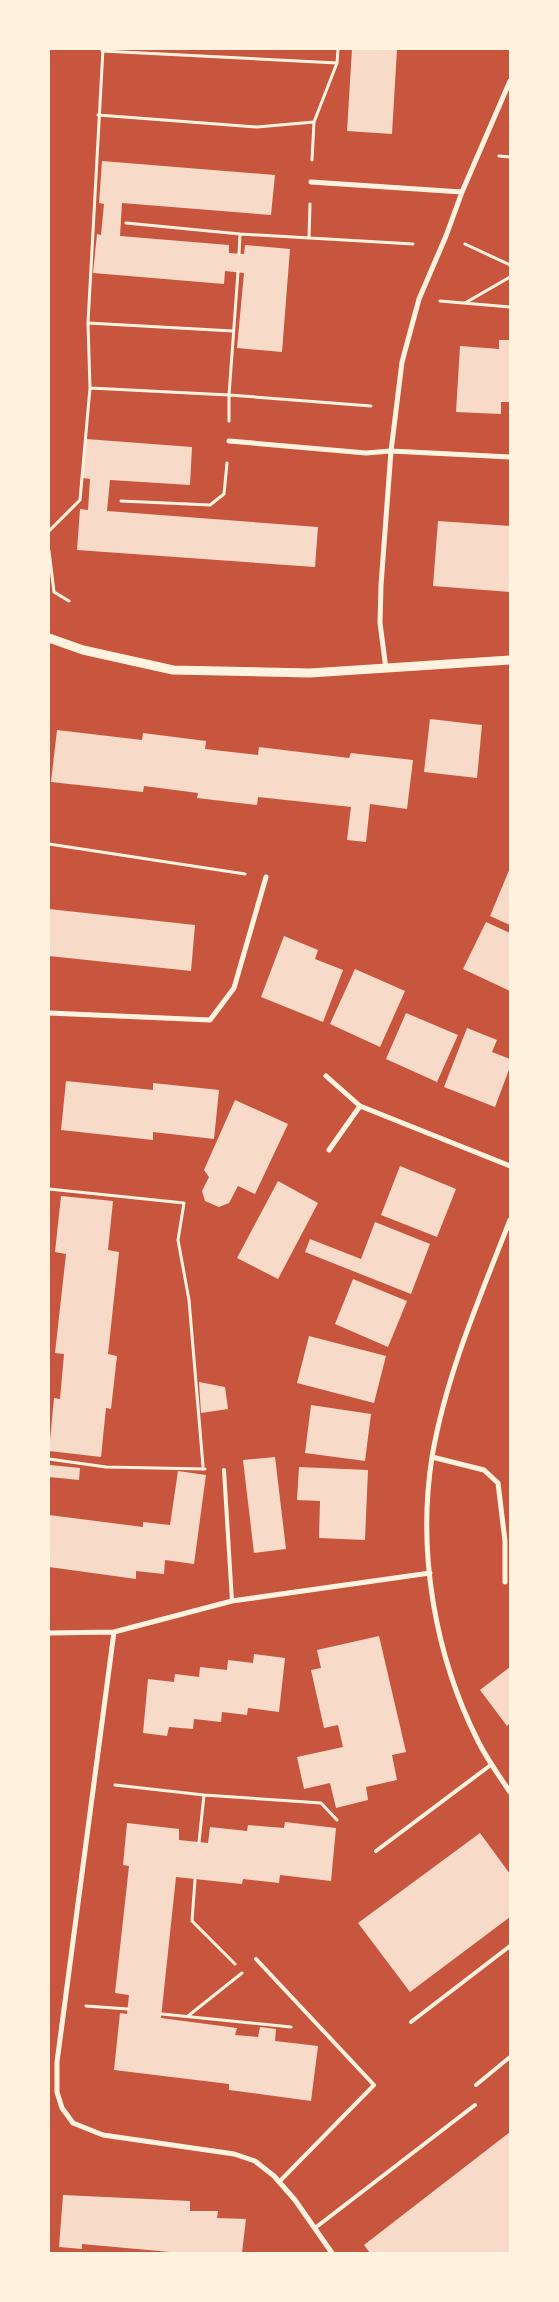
<svg xmlns="http://www.w3.org/2000/svg" width="559" height="2302" font-family="'Varela Round',sans-serif">
	<style>
		.building { fill: #f7dbc8 }
		.lines { fill: none; stroke-linecap: round; stroke-linejoin: round }
		.path { stroke: #fff3e0; stroke-width: 3 }
		.service { stroke: #fff3e0; stroke-width: 4 }
		.minor { stroke: #fff3e0; stroke-width: 5 }
		.tertiary { stroke: #fff3e0; stroke-width: 9 }
	</style>
	<rect width="100%" height="100%" fill="#c8553d"/>
	<path class="building" d="M352,49H397L392,134L347,131Z
		M102,161L275,175L271,215L122,203L120,236L229,245V253L244,254L245,245L290,249L282,352L237,348L244,273L225,271L224,284L93,273L97,234L101,235L104,204L99,203Z
		M499,340H510V402H501V414L456,412L460,346L499,349Z
		M86,439L192,447L190,485L110,480L107,511L318,527L315,567L77,550L80,509L88,510L90,479L83,478Z
		M438,521L510,526V592L433,586Z
		M430,719L482,725L477,778L424,772Z
		M57,730L142,740L143,733L206,741L205,749L258,755L259,747L349,758L351,753L413,760L407,809L370,804L366,842L347,840L351,807L258,797L257,805L197,798L198,793L144,786L143,792L51,782Z
		M510,868V925L490,916Z
		M49,909L195,925L191,971L49,956Z
		M486,922L510,933V991L463,969Z
		M284,936L318,950L315,959L343,970L323,1022L261,997Z
		M355,969L405,991L380,1047L330,1024Z
		M406,1013L458,1035L437,1082L386,1059Z
		M467,1028L497,1040L492,1052L510,1059V1067L495,1107L444,1087Z
		M66,1081L153,1090V1083L219,1090L214,1139L153,1132V1140L61,1130Z
		M235,1100L288,1124L255,1194L238,1186L229,1203L219,1207L205,1201L202,1191L209,1177L204,1170Z
		M400,1166L456,1189L437,1237L381,1215Z
		M278,1181L318,1203L278,1279L237,1258Z
		M61,1196L113,1201L108,1250L119,1252L108,1354L117,1356L111,1409L106,1408L101,1457L49,1451L54,1398L60,1399L64,1354L55,1353L66,1254L55,1252Z
		M375,1222L430,1244L411,1294L305,1252L310,1239L361,1259Z
		M353,1279L407,1301L388,1347L335,1324Z
		M309,1336L386,1356L374,1403L297,1383Z
		M199,1382L225,1387L228,1409L201,1413Z
		M311,1405L371,1414L365,1461L305,1453Z
		M275,1457L286,1549L254,1553L243,1460Z
		M50,1465L80,1468L79,1480L49,1477Z
		M299,1467L368,1470L365,1540L319,1538L320,1501L297,1500Z
		M178,1471L206,1475L194,1564L165,1560L164,1574L136,1571V1579L49,1567V1515L143,1527V1522L170,1525Z
		M379,1636L406,1752L392,1755L397,1780L366,1787L368,1800L336,1808L330,1783L304,1789L297,1757L343,1747L338,1725L324,1728L311,1670L321,1668L317,1650Z
		M254,1654L285,1658L279,1712L248,1708L247,1715L222,1712L221,1722L194,1719L193,1729L169,1727L167,1736L143,1733L148,1679L174,1682L175,1674L199,1677L200,1667L227,1670L228,1660L253,1663Z
		M510,1667V1723L507,1726L480,1690Z
		M285,1822L336,1828L331,1881L280,1875L279,1883L243,1879L242,1884L176,1877L161,2018L237,2028L235,2035L258,2037L260,2027L276,2029L275,2041L318,2046L311,2101L229,2090V2084L114,2070L120,2013L127,2014L129,1995L115,1993L129,1866L123,1865L127,1823L179,1829V1840L208,1843L210,1827L247,1831L248,1825L284,1828Z
		M480,1833L510,1874V1917L410,1992L358,1923Z
		M510,2132V2253H370L364,2245Z
		M63,2195L190,2201V2211H218L217,2218L246,2219L242,2253H181L82,2244V2249L59,2247Z"/>
	<g class="lines">
		<path class="path" d="M102,51L337,63
			M98,115L257,127L314,122
			M499,156L510,157
			M312,160L314,122L337,63L338,49
			M126,223L240,234L413,244
			M309,238L310,204
			M465,244L510,265
			M239,254L240,234
			M440,301L510,307
			M465,303L510,277
			M88,323L233,331
			M90,388L229,395L371,406
			M229,421V395L238,272
			M121,501L210,505L224,494L227,463
			M49,531L80,500L90,388L88,323L103,49
			M49,551L54,592L69,601
			M49,844L245,874
			M49,1189L184,1203L178,1240L189,1300L203,1466
			M49,1459L106,1467L205,1469
			M115,1785L204,1795L321,1803L337,1820
			M199,1842L204,1795
			M195,1880L192,1921L235,1964
			M86,2006L128,2009
			M162,2014L291,2027
			M188,2016L242,1973"/>
		<path class="service" d="M224,1470L232,1601
			M376,1851L492,1764
			M256,1959L374,2085L279,2182
			M411,2022L510,1946
			M476,2085L510,2057
			M315,2228L475,2105"/>
		<path class="minor" d="M311,182L462,192
			M229,441L366,453L391,451L510,457
			M386,669L380,623L381,585L391,451L402,362L419,299L446,236L462,192L510,81
			M49,1013L210,1020L234,988L266,877
			M326,1076L360,1106L510,1166
			M329,1150L360,1106
			M510,1220C480,1297 446,1375 432,1457C417,1552 435,1656 478,1741C487,1759 499,1776 510,1792
			M432,1457L484,1470L498,1483L505,1541V1582
			M114,1632L57,2062V2092L62,2108L73,2123L103,2135L234,2154L255,2161L274,2176L295,2200L332,2253
			M49,1633L114,1632L232,1601L430,1573"/>
		<path class="tertiary" d="M49,638L83,650L173,670L310,673L510,660"/>
	</g>
	<rect width="559" height="2302" fill="none" stroke="#fff3e0" stroke-width="100"/>
</svg>
